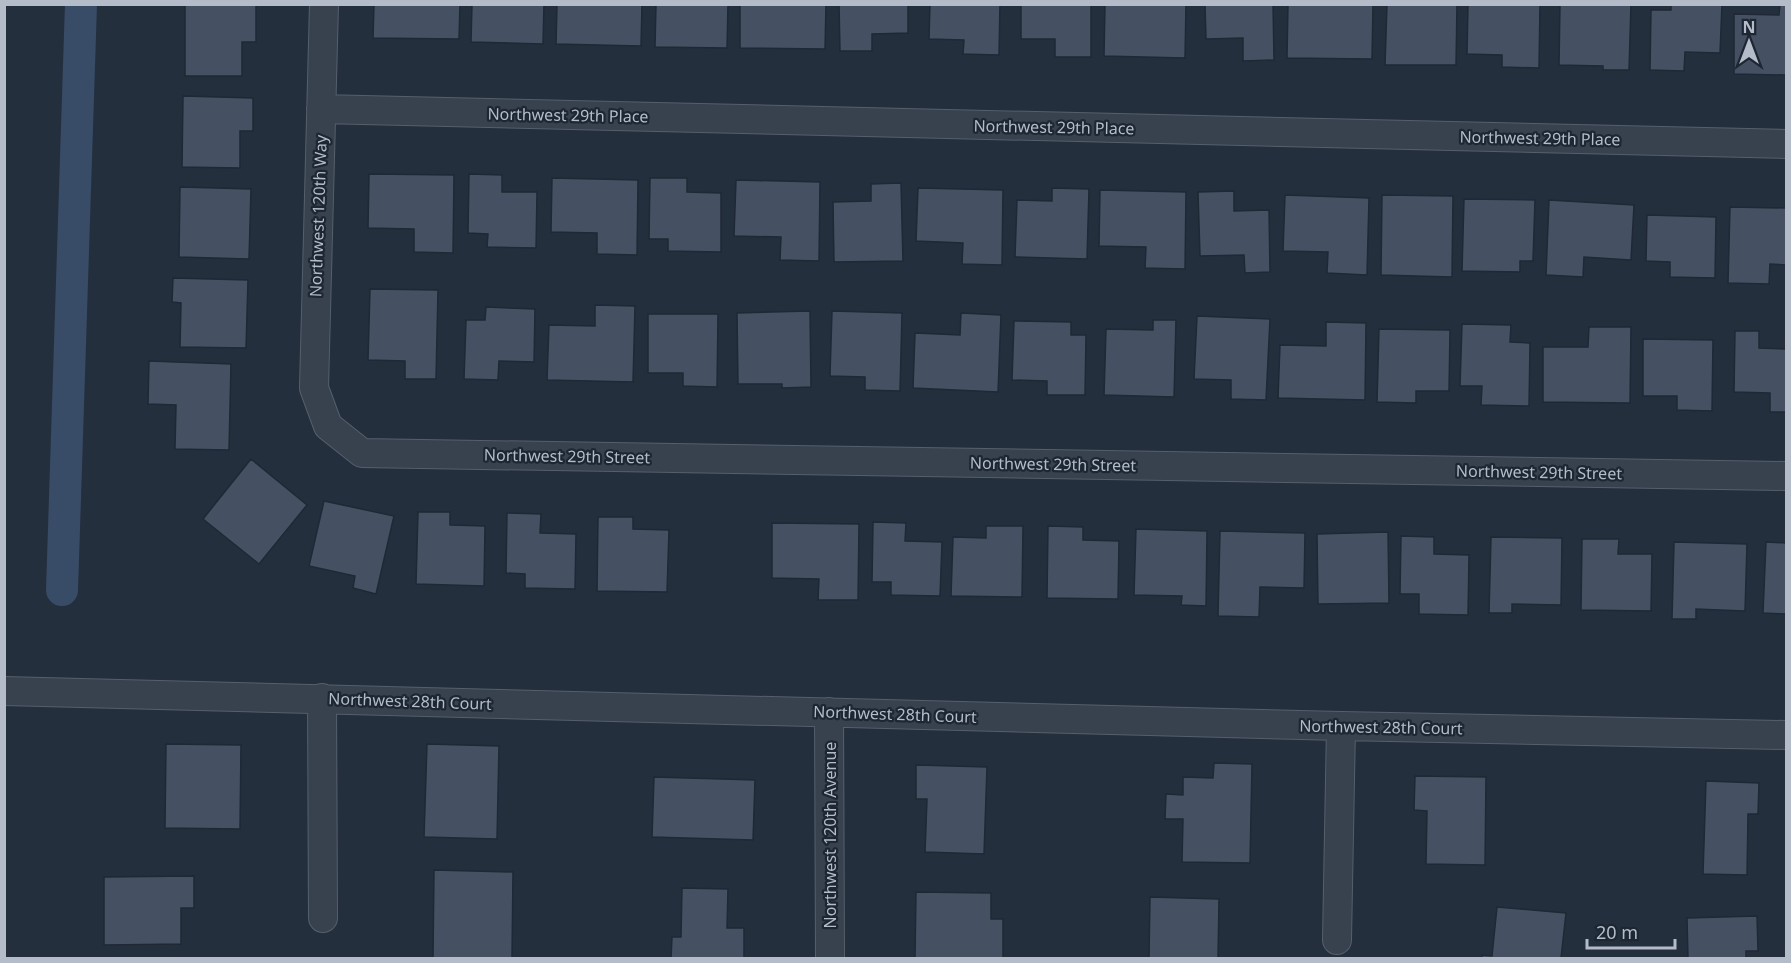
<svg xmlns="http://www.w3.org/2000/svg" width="1791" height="963" font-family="'Noto Sans',sans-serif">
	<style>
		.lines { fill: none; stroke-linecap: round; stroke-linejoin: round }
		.canal { stroke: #394c67; stroke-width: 32 }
		.building { fill: #455162; stroke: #1f2835; stroke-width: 1.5 }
		.street-casing { stroke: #565f6c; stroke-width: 30 }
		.street { stroke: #38414e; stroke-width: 28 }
		.labels { text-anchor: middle; stroke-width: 4.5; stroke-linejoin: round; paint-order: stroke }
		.street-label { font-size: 16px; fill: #b4bcc9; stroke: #1d2633 }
	</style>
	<rect width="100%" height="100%" fill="#242f3e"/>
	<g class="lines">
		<path class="canal" d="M62,590L81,4"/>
	</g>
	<path class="building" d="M374,4H460L459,39L373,38Z
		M472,4H544L543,44L471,42Z
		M557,4H642L641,46L556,44Z
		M656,4H728L727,48L655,47Z
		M740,4H826L825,49L740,48Z
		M839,4H908V33L872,34V51H840Z
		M930,4H1000L999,55L963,54L964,40L929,39Z
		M1021,4H1091V57H1055V39H1021Z
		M1105,4H1186L1185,58L1104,56Z
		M1205,4H1273L1274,60L1243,61V38L1206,39Z
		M1288,4H1373L1372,59L1287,58Z
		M1387,4H1457L1456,65H1385Z
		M1468,4H1540L1539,68L1502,67V55L1467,54Z
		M1560,4H1631L1629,70H1603V66L1559,65Z
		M1671,4H1722L1720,53L1685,52L1684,71L1650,70L1651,10H1671Z
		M1780,4H1786V75L1734,74V14L1779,15Z
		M185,5H256V42H242V76H185Z
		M183,96L253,98V131H240V168L182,167Z
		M369,174L454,175L453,253L414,252V229L368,228Z
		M469,174L502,175V192H537L536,248L487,247L488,234L468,233Z
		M552,178L638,180L637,255L597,254V233L551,232Z
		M650,178H687V192L721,193V252L668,251V239H649Z
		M736,180L820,182L819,261L780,260L781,237L734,236Z
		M901,183L903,261L834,262L833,202L871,201V184Z
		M180,187L251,189L249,259L179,257Z
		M918,188L1003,190L1002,265L962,264L963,243L916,241Z
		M1052,188L1089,189L1087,259L1015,257L1017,200L1052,201Z
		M1100,190L1186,192L1185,269L1145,268L1146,247L1099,246Z
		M1234,191V211L1269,210L1270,272L1245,273L1244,255L1200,256L1198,192Z
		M1285,195L1369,198L1367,275L1327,273L1328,252L1283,251Z
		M1382,195L1453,196L1452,277L1381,275Z
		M1464,199L1535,200L1533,261H1520V272L1462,271Z
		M1549,200L1634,205L1631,260L1584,257L1583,277L1546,275Z
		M1730,207L1786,208V265L1770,264L1769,284L1728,283Z
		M1647,215L1716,217L1715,278L1670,277V262L1646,261Z
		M173,278L248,280L246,348L180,347L181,303L172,302Z
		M370,289L438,290L436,379H405V361L368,360Z
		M595,305L635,306L633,382L547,380L549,325L595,326Z
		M486,307L535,309L534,362L499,361L498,380L464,379L466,320H485Z
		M810,311L811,387L782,388V384H738L737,313Z
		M832,311L902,313L900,391L865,390V377L830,376Z
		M961,313L1001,315L998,392L913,388L915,333L960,335Z
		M648,314H718L717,387L683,386V373H648Z
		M1197,316L1270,319L1266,400L1231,399V380L1194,379Z
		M1153,320H1176L1174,397L1104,395L1106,329L1153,330Z
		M1014,321L1071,322V335H1086L1085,395H1047V381L1012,380Z
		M1326,322L1366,323L1365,400L1278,398L1280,345L1326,346Z
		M1462,324L1511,325L1510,342L1530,343L1529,406L1481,405L1482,386H1460Z
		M1589,327H1631L1630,403L1543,402V347H1588Z
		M1379,329L1450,330L1449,391H1416V403L1377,402Z
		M1735,331H1759V348L1786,349V412H1770V393L1734,392Z
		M1643,339L1713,340L1712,411L1677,410V396H1643Z
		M149,361L231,364L229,450L175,449L176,405L148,404Z
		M251,459L307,505L259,564L203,519Z
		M324,501L394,516L376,594L353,588L355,576L309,566Z
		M418,512H450V525L485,526L484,586L416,584Z
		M507,513L541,514L540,533L576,534L575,589L525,588V574L506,573Z
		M598,517H633V529L669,530L667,592L597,591Z
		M873,522L906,523L905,541L942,542L940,596L891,595V582H872Z
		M772,523L859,524L858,600H818L819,579L772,578Z
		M986,526H1023L1022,597L951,596L953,537L986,538Z
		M1048,526L1083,527V540L1119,541L1118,599L1047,598Z
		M1136,529L1207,531L1206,606L1181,605L1182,596L1134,595Z
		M1220,531L1305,533L1304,588L1260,587L1259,617L1218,616Z
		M1388,532L1389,603L1318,604L1317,534Z
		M1401,536L1434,537V554L1469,555L1468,615L1419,614V594H1400Z
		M1491,537L1562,538L1561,605L1512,604V613H1489Z
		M1582,539H1619L1618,554H1652L1651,611L1581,610Z
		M1674,542L1747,544L1745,611L1696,609V619H1672Z
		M1766,542L1786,543V614L1763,613Z
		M166,744L241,745L240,829L165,828Z
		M427,744L499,746L497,839L424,837Z
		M1214,763L1252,764L1250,863L1182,862L1183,819H1165L1166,794L1183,795V777L1213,778Z
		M916,765L987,767L984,854L925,852L927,799H916Z
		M1415,776L1486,777L1485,865L1426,864L1427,811L1414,810Z
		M654,777L755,780L753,840L652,837Z
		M1706,781L1759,783L1758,814H1748L1747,875L1703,874Z
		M434,870L513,872L512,958H433Z
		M194,876V908H181V944L104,945V877Z
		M682,888L728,889L727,928H744V958H671L672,937H681Z
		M916,892L991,893V919H1003V958H915Z
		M1150,897L1219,899L1218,958H1149Z
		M1497,907L1566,913L1561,958H1482V955L1492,956Z
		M1757,916L1758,951H1746V958H1688L1687,918Z"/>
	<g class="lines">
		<defs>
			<path id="street" d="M324,4L314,388L328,426L362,453L1786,476
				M321,109L1786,144
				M4,691L1341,726L1786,735
				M322,698L323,918
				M829,712L830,958
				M1337,940L1341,726"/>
		</defs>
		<use href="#street" class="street-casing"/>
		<use href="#street" class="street"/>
	</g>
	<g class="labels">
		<g class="street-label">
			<text transform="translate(568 115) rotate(1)" y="6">Northwest 29th Place</text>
			<text transform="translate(1054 127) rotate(1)" y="6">Northwest 29th Place</text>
			<text transform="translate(1540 138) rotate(1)" y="6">Northwest 29th Place</text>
			<text transform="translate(318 216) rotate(-88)" y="6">Northwest 120th Way</text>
			<text transform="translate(567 456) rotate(1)" y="6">Northwest 29th Street</text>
			<text transform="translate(1053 464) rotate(1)" y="6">Northwest 29th Street</text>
			<text transform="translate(1539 472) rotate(1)" y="6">Northwest 29th Street</text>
			<text transform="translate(410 701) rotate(2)" y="6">Northwest 28th Court</text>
			<text transform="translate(895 714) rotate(2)" y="6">Northwest 28th Court</text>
			<text transform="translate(1381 727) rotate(1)" y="6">Northwest 28th Court</text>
			<text transform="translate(830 835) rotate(-90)" y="6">Northwest 120th Avenue</text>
		</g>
	</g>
	<rect width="1791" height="963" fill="none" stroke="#b4bcc9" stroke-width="12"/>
	<g transform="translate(1749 42)" stroke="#1d2633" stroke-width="4.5" paint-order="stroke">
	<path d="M0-4.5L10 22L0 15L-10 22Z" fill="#b4bcc9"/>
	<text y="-9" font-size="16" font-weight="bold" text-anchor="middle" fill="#b4bcc9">N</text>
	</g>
	<path d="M1587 939v9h88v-9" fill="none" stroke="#b4bcc9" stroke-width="3"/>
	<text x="1596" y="939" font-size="18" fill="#b4bcc9" stroke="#1d2633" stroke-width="4.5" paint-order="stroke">20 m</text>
</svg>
